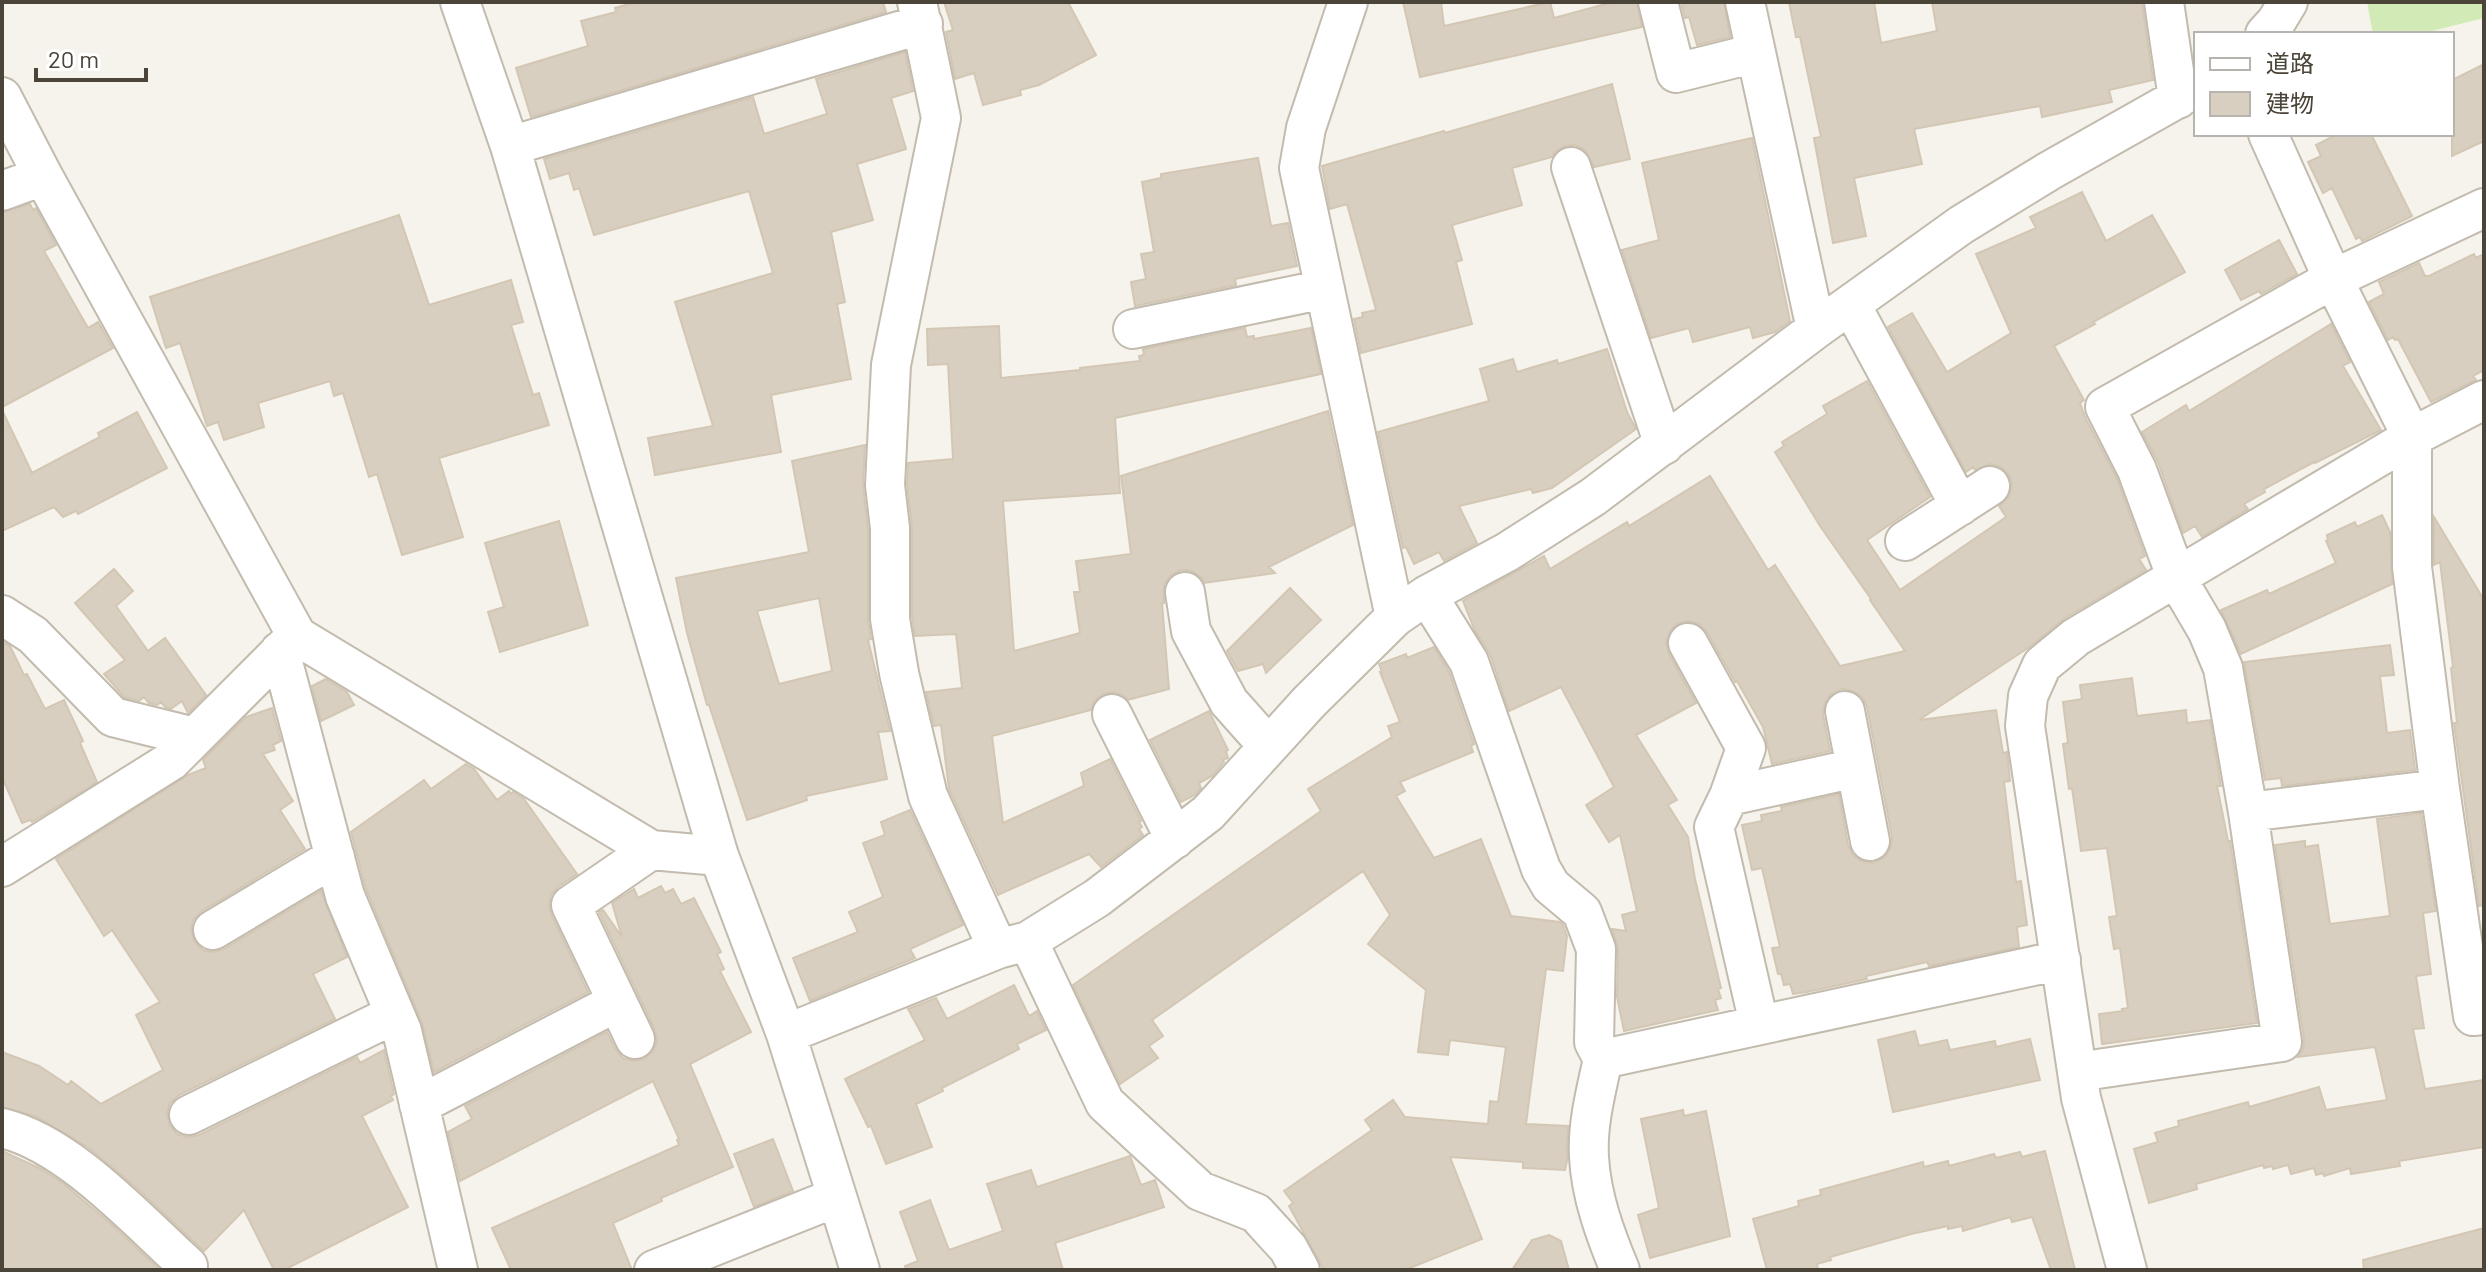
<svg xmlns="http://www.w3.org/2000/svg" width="2486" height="1272" font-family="Barlow,'Noto Sans JP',sans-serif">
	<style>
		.green { fill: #d2eab5 }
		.building { fill: #d8cfc1; stroke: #d3c7b4; stroke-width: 2; fill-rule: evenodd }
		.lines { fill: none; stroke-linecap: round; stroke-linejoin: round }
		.minor-casing { stroke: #c2bbae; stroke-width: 42 }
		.minor { stroke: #fff; stroke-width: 38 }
	</style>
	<rect width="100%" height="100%" fill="#f6f3ec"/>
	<path class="green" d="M2367,2H2484V18L2420,34H2373Z"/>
	<path class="building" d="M636,2H883L886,12L531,117L516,68L588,46L581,21L616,12L615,8Z
		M944,2H1068L1096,55L1039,85L1020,90L1021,95L983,105L974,73L955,79L946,32L953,30Z
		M1403,2H1441L1444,26L1550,2L1554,18L1613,2H1637L1642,27L1420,77Z
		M1681,2H1724L1730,37L1697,45L1689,17L1685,18Z
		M1789,2H1874L1881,43L1937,31L1932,2H2142L2153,80L2109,90L2112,102L2042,117L2040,106L1914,129L1922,164L1854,178L1866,236L1833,243L1814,138L1821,137L1800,37H1796Z
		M905,52L913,91L891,98L906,149L857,164L873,220L831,232L845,302L837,304L851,379L771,395L781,452L655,475L648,438L713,426L675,302L773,273L749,191L594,235L579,188L574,190L569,173L550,179L544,159L753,97L764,134L827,114L816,79Z
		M2484,64V141L2452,156V80Z
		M1612,84L1630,159L1594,167L1585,150L1575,145L1565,146L1555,152L1552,157L1512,168L1522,205L1452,225L1462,260L1456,262L1472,324L1361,353L1354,319L1363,317L1362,313L1376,310L1347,204L1330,209L1322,166L1444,131L1445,133Z
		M2338,134H2371L2412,216L2362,241L2360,237L2356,239L2332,188L2323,193L2308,162L2321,156L2316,145Z
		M1752,138L1790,321L1775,332L1753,338L1750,327L1693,342L1689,328L1651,338L1622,250L1659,240L1642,163Z
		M1258,158L1271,226L1288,223L1297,266L1235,279L1236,285L1135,306L1131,282L1146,279L1141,254L1154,252L1142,182L1161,178V174Z
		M2082,192L2106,241L2152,215L2185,272L2093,322L2095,324L2054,346L2084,400L2080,403L2085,417L2117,479L2145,556L2139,559L2146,570L2065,618L2031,646L1919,720L1996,710L2003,753L2007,752L2010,781L2004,782L2016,882L2021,881L2027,925L2017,927L2019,947L1929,966L1927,962L1866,976L1867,979L1807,992L1793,994L1790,984L1784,985L1781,974H1778L1772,948L1780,947L1762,868L1752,870L1742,825L1762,821L1761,815L1782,811L1781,807L1839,794L1848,845L1853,855L1862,861L1873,863L1885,857L1891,847L1892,837L1867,707L1862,697L1853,691L1842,689L1831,694L1825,703L1823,714L1830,751L1772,764L1763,727L1737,681L1735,682L1707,632L1699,624L1688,621L1677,624L1670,631L1666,643L1669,654L1696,703L1636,735L1677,800L1668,805L1688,837L1695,879L1721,988L1718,989L1721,998L1715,1000L1718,1010L1624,1031L1617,997L1618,949L1612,929L1626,931L1622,915L1637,911L1620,835L1609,842L1586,805L1614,787L1561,687L1509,711L1490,654L1475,631L1463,601L1544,556L1550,569L1627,522L1629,526L1710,476L1768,570L1775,565L1840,666L1905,651L1870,600L1871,599L1820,526L1775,452L1784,446L1782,442L1827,414L1823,406L1867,381L1930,497L1867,540L1900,590L2006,517L1999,506L2010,495L2012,484L2009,475L2001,467L1990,464L1975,470L1973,467L1966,472L1888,327L1912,313L1947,372L2011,333L1976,254L2036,228L2030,217Z
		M30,204L33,210L36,208L56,245L44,251L88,328L98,322L113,348L2,407V212Z
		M399,215L429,305L511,280L523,322L511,325L533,395L539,393L549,425L439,458L463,537L402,555L377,474L369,477L343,393L334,396L330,381L258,403L264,427L224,440L218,422L207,426L180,343L166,348L150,297Z
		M2279,240L2297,274L2261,294L2259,291L2241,300L2225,270Z
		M2474,254L2476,258L2484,254V370L2473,376L2476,380L2431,402L2398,339L2395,340L2393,337L2388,340L2369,302L2384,294L2379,282L2419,263L2425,276H2429Z
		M2331,324L2350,362L2343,366L2381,430L2315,463L2314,462L2264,489L2265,492L2244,504L2248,509L2202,537L2195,526L2183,533L2158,462L2142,432L2186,405L2189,411Z
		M999,326L1001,378L1080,370V368L1140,361L1139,356L1144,355L1143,349L1245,328L1247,337L1254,336V339L1311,328L1321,374L1115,418L1120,493L1003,501L1014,651L1080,633L1074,592H1080L1076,561L1131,554L1121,476L1328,411L1353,525L1269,567L1275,573L1204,583L1202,578L1192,571L1181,570L1171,575L1164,585V603H1162L1169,689L1128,700L1123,695L1114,692L1103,694L1094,701L1091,710L992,736L1003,823L1084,786L1081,773L1110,759L1141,821L1139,822L1142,827L1139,829L1143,835L1101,867L1089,854L998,895L949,789L941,725L934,726L926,692L962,688L956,634L915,636L912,617V528L907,484L908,463L953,459L948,364L928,365L927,329Z
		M1607,349L1627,412L1636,429L1552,488L1533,493L1531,489L1459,506L1477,543L1444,561L1439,552L1414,564L1406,547L1403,548L1378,432L1489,401L1480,369L1513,359L1517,372L1557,360L1558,364Z
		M2,410L32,473L100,437L98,433L137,412L167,468L78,514L76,511L63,517L54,507L2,531Z
		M865,445L863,484L868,529V619L871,639L868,640L890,731L878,732L887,779L806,796L807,800L747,820L709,705H707L687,633L676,578L809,552L792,461ZM819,598L832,671L779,684L757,611Z
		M2382,515L2390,532L2392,584L2241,654L2221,610L2267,590L2269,594L2336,563L2326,541L2328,540L2327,535L2355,522L2357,527Z
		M2434,517L2484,600V905L2479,906L2454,723H2457L2451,668L2453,667L2440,562L2434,565Z
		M559,521L588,625L500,652L488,612L504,607L485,543Z
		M114,569L133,591L116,606L148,651L165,638L206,695L188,713L182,701L171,709L165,707L161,702L157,705L149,703L144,697L139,701L124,697L104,674L125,660L75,603Z
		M1290,588L1321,620L1266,673L1263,664L1238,671L1227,651Z
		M2,641L10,646L24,675L27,674L45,709L64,700L83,741L80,743L97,782L32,822L30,820L22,823L2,777Z
		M2390,645L2394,675L2380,676L2387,733L2410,730L2415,770L2282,786L2281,778L2265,780L2244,662Z
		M1434,647L1449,672L1474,744L1471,746L1473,752L1400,782L1405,791L1396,796L1434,858L1481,839L1511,916L1560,922L1563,925L1567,936L1563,971L1546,969L1526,1124L1568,1126L1567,1161L1565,1170L1523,1168V1162L1450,1157L1482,1239L1405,1270H1324L1289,1206L1293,1203L1284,1191L1372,1130L1365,1120L1393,1100L1405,1117L1488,1124L1490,1101L1498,1102L1506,1047L1450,1040L1448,1055L1418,1052L1426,990L1368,944L1390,915L1363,871L1152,1020L1163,1036L1149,1046L1158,1058L1120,1084L1073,985L1321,811L1308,789L1392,737L1388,726L1400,722L1380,672H1382L1379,664L1406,654L1407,658Z
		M2132,678L2137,716L2186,710L2187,723L2210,720L2221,786H2217L2228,841H2230L2257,1023L2102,1044L2099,1014L2123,1011L2122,1009L2128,1008L2120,948L2114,949L2109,917L2117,916L2107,848L2081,851L2072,788L2069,789L2063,744L2068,743L2063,702L2082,699L2080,685Z
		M326,679L347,692L354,705L321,721L312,686Z
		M272,708L281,741L273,745L275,750L263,754L293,801L280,810L305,849L202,911L193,920L191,931L195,942L203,950L214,952L224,949L321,891L347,957L313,974L335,1019L179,1095L170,1103L167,1113L169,1124L177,1134L188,1137L199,1135L357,1057L360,1063L384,1050L394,1094L391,1096L393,1100L362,1116L408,1207L284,1270H274L244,1210L204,1251L139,1190L89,1148L37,1117L2,1107V1052L39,1066L68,1085L71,1081L101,1104L163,1070L136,1015L160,1002L112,930L104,936L56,859L188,775L206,768L203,760L246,717Z
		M1209,711L1228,750L1226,751L1228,758L1223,760L1224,762L1212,776L1199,783L1201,788L1195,795L1181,802L1150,740Z
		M466,764L474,769L497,800L509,791L511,794L513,792L524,799L577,874L558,887L551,895L549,905L551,914L588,992L434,1072L422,1023L366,889L351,832L424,780L431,789Z
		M910,810L963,925L910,949L915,958L810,1001L793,958L858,932L849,912L883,897L863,843L885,835L881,822Z
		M2421,813L2436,911L2423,913L2431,974L2416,976L2424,1028L2413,1029L2425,1089L2484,1080V1147L2399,1161L2400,1166L2351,1174L2350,1168L2324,1176L2323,1173L2316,1175L2314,1168L2291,1174L2288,1165L2273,1169L2272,1166L2264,1168L2263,1165L2196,1184L2197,1189L2149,1203L2134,1149L2158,1142L2155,1133L2179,1126L2178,1121L2248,1102L2249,1107L2319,1087L2326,1110L2387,1100L2375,1047L2298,1057L2303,1049L2304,1039L2275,845L2305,841V847L2318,845L2330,924L2390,916L2377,819Z
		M661,886L665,893L673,889L681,904L694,898L721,952L717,954L724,969L720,971L751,1032L690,1064L733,1167L661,1198L662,1201L613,1223L632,1270H511L492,1228L679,1145L677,1140L679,1139L653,1081L460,1181L448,1132L472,1119L465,1106L607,1032L615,1048L623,1058L634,1061L644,1059L653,1052L657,1041L655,1030L599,912L603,910L622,937L612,903L634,889L638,898Z
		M1014,985L1029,1016L1037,1011L1046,1030L1017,1044L1019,1049L942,1088L943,1091L916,1104L932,1147L886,1164L871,1126L868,1127L845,1079L925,1040L908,1009L936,998L947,1019Z
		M1915,1031L1919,1046L1947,1040L1950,1050L1995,1041L1996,1047L2030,1039L2040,1080L1893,1112L1878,1040Z
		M1683,1110L1684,1116L1706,1111L1730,1236L1650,1258L1638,1215L1659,1208L1641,1119Z
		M773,1139L793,1191L754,1207L734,1154Z
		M2,1151L41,1169L64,1184L110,1223L160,1270H2Z
		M2045,1151L2075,1270H2051L2032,1217L2012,1222L2010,1217L1963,1231L1962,1226L1948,1229V1226L1911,1234L1830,1257L1831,1260L1817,1264L1818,1270H1767L1753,1219L1799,1206L1798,1201L1821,1195L1820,1190L1923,1162L1924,1167L1948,1161L1949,1166L1994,1154L1996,1158L2020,1152L2022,1157Z
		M1130,1156L1141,1185L1155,1180L1164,1207L1055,1243L1063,1270H906L905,1266L918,1261L900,1212L930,1200L949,1250L1003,1231L987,1184L1031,1170L1037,1187Z
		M2484,1228V1270H2364L2363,1260Z
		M1549,1235L1561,1241L1569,1270H1512L1532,1240Z"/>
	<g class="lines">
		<defs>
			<path id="minor" d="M460,2L510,146L719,856L786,1034L860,1270
				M917,2L941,118L891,365L885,485L890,528V619L899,673L928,796L998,949
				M1348,2L1306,128L1299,168L1395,617
				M1658,2L1676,73L1756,53
				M1745,2L1816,329
				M2164,2L2178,99
				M2265,34L2276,22L2288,2
				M2,97L43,176L297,636L651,850L719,856
				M2268,134L2333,279L2412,437V567L2440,789L2473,1016L2484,1015
				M510,146L923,24
				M1571,167L1664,445
				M2,191L43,176
				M1851,305L1960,506
				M1133,329L1325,289
				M1905,541L1990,486
				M1185,592L1191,631L1229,702L1268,746
				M1427,595L1469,662L1541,869L1551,886L1582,912L1596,949L1594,1042L1603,1059C1596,1091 1587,1125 1589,1157C1591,1196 1605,1234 1620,1270
				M2,615L33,635L113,717L194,737
				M1688,643L1746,748L1729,796L1714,827L1759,1024
				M280,651L345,896L402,1031L458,1270
				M1845,711L1870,841
				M1112,714L1175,839
				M1729,796L1856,768
				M2248,812L2440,789
				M2,867L171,761L294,638
				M213,930L335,857
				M1028,941L1105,1103L1200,1191L1256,1213L1288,1248L1300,1270
				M786,1034L998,949L1028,941L1097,898L1208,813L1309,702L1395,617L1427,595L1507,552L1593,497L1816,329L1961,225L2049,171L2196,88
				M635,1039L571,905L651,850
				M1603,1059L2061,960
				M2077,1072L2282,1042L2248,812L2223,668L2207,630L2177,579L2137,470L2105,407L2333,279L2484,208
				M419,1105L617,1002
				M189,1115L395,1014
				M2,1128C69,1144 137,1220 188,1266
				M654,1270L837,1197
				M2127,1270L2081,1098L2025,726L2028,696L2042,665L2076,637L2412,437L2484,400"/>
		</defs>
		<use href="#minor" class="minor-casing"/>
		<use href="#minor" class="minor"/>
	</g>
	<rect width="2486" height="1272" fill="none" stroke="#4b4439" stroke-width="8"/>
	<rect x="2194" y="32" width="260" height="104" fill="#ffffff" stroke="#b7b4b0" stroke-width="2"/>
	<rect x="2210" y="58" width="40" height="12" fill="#ffffff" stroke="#b7b4b0" stroke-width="2"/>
	<text x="2266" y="72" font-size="24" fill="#4b4439">道路</text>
	<rect x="2210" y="92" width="40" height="24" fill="#d8cfc1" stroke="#b7b4b0" stroke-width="2"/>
	<text x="2266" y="112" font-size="24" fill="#4b4439">建物</text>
	<path d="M36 68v12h110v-12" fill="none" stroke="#4b4439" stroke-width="4"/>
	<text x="48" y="68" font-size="24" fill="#4b4439" stroke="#ffffff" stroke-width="6" paint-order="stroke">20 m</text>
</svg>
